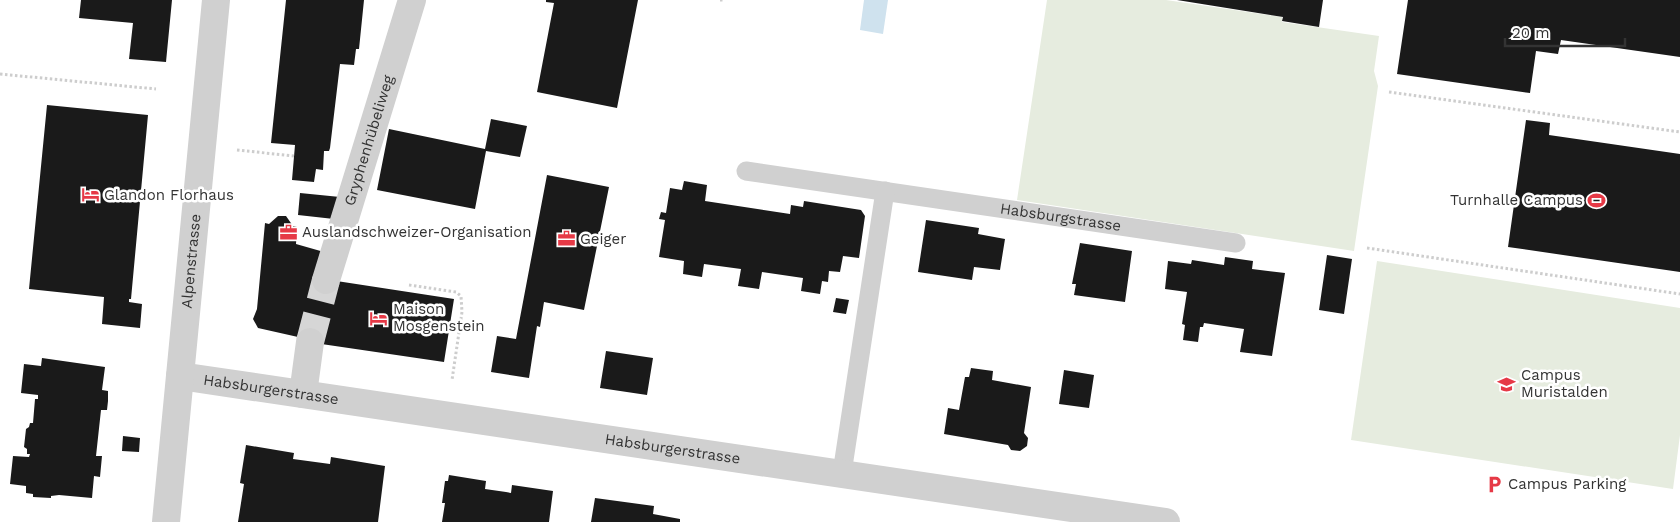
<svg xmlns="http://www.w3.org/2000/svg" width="1680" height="522" font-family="'Work Sans',sans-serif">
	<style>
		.green { fill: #e6ecdf }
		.water { fill: #cfe2ee }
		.building { fill: #1a1a1a }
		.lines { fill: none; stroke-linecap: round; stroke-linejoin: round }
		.street-tunnel { stroke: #d6d6d6; stroke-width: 28; stroke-dasharray: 28 14; stroke-linecap: butt }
		.path { stroke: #cdcdcd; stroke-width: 3; stroke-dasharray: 2.5 2.5; stroke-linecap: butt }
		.lane { stroke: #d0d0d0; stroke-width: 19 }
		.street { stroke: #d0d0d0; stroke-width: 28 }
		.labels { text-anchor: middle; stroke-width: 5; stroke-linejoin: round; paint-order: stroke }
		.street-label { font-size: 15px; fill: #333; stroke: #fff }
		.poi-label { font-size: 15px; fill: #333; stroke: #fff; text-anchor: start }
	</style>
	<rect width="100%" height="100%" fill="#fff"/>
	<path class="green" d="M1047,0H1166L1282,17V22L1379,36L1374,71L1378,86L1354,251L1017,200Z
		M1377,261L1680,308V435L1673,489L1351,440Z"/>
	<path class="water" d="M864,0H888L883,34L860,30Z"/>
	<path class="building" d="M81,0H172L166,62L129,59L133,23L79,18Z
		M286,0H364L359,49H356L354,65L340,64L330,148L329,151H324L323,170L316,169L314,182L292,180L295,145L271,143Z
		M546,0H638L617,108L537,92L554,3L546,2Z
		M1177,0H1323L1319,27L1282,21L1283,17Z
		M1408,0H1680V57L1561,40L1558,54L1536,51L1530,93L1397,74Z
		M47,105L148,115L131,299H129V302L142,304L140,328L102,324L104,297L29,289Z
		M491,119L527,126L520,157L486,151L475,209L377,190L389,129L485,149Z
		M1526,120L1550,123L1549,135L1680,154V272L1508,247Z
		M547,175L609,187L584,310L544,302L540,327L537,326L529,378L491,372L497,336L516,339Z
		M684,181L707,185L705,201L790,214L791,205L803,207L804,201L861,210L865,216L859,258L843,256L840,272L829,271L828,282L822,281L820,294L801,291L803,278L762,272L759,289L738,286L741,269L704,264L702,277L683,274L684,261L659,257L665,220L659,219L661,212L666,213L670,188L682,190Z
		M300,193L340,197L334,219L298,215Z
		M278,216H286L293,226L297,227L296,244L324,252L317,278L454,299L444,362L301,341L298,337L258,328L253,319L257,309L265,223L269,224Z
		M926,220L979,228L978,234L1005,239L1000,270L974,267L972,280L918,272Z
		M1080,243L1132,251L1125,302L1074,295L1076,284H1072Z
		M1327,255L1352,259L1344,314L1319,310Z
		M1225,257L1253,261L1252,269L1285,273L1272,356L1240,352L1244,329L1204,323L1203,327H1200L1198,342L1183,340L1185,325L1182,324L1187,292L1165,289L1168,261L1191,264L1192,260L1224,265Z
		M836,298L849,300L846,314L833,312Z
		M606,351L653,358L647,395L600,388Z
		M42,358L105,367L102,390L108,391V401L107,410H101L96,456H102L100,477L94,476L92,498L59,495L51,496V498L33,497V494L26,493V486L10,484L13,456L29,457L30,454H27V449L24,447L26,429L29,427L30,423H33L35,399H38V395L21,393L24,364L41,366Z
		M971,368L993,371L992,380L1031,387L1024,433L1028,438L1027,446L1020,451L1011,450L1008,445L944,434L948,408L959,410L965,377H969Z
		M1064,370L1094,375L1089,408L1059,404Z
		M123,436L140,438L139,452L122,451Z
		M246,445L294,453L293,459L330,464L331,457L385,466L378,522H238L244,484L240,483Z
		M449,475L486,481L485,489L506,492L511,493L512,485L553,491L549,522H442L445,503H442L445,481H448Z
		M595,498L654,506L653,514L680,519V522H591Z"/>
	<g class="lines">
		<path class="street-tunnel" d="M310,342L326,280"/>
		<path class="path" d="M720,0H723
			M0,74L156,89
			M1389,92L1680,132
			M237,150L294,156
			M1367,248L1680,294
			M409,285L456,292L461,296L462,312L452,380"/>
		<g class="lane">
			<path id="s1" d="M746,171L1236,243"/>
			<path d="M842,473L885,191"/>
		</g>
		<g class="street">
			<path id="s2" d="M326,280L412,0"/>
			<path id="s3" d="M180,376L1166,522"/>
			<path d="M303,394L310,342"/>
			<path id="s4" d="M166,522L216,0"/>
		</g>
	</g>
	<defs>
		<symbol id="hotel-bare" viewBox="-9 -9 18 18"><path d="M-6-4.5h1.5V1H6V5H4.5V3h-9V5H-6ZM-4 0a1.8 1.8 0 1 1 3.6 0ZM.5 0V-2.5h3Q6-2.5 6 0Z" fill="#e63946" stroke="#fff" stroke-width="2.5" paint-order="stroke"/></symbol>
		<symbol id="stadium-bare" viewBox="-9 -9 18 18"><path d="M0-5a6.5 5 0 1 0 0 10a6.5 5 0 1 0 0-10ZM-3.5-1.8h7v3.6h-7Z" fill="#e63946" stroke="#fff" stroke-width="2.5" paint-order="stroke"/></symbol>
		<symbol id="office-bare" viewBox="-9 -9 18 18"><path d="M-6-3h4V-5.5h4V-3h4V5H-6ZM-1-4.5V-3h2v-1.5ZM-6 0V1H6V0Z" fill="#e63946" stroke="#fff" stroke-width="2.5" paint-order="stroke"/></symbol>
		<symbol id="university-bare" viewBox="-9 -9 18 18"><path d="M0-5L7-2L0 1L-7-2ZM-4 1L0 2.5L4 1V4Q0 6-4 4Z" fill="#e63946" stroke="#fff" stroke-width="2.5" paint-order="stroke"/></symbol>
		<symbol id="parking-bare" viewBox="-9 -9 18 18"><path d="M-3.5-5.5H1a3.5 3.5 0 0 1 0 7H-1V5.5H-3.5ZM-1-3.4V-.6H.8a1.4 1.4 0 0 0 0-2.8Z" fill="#e63946" stroke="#fff" stroke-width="2.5" paint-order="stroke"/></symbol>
	</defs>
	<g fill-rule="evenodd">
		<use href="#hotel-bare" x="78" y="182" width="25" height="25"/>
		<use href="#stadium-bare" x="1584" y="188" width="25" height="25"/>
		<use href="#office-bare" x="276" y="220" width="25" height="25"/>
		<use href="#office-bare" x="554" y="226" width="25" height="25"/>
		<use href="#hotel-bare" x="366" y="306" width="25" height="25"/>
		<use href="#university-bare" x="1494" y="372" width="25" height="25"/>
		<use href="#parking-bare" x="1482" y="472" width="25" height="25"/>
	</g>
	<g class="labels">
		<g class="street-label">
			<text dy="5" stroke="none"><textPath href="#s2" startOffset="146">Gryphenhübeliweg</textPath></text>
			<text dy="5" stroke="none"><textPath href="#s1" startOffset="318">Habsburgstrasse</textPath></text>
			<text dy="5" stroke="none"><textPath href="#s4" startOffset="262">Alpenstrasse</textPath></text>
			<text dy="5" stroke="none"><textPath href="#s3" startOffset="92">Habsburgerstrasse</textPath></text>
			<text dy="5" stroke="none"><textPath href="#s3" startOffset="498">Habsburgerstrasse</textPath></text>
		</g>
		<g class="poi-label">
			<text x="104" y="200">Glandon Florhaus</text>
			<text x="1583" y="205" text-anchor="end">Turnhalle Campus</text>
			<text x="302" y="237">Auslandschweizer-Organisation</text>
			<text x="580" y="244">Geiger</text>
			<text x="393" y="314">Maison<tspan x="393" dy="17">Mosgenstein</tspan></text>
			<text x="1521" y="380">Campus<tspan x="1521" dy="17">Muristalden</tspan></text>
			<text x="1508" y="489">Campus Parking</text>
		</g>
	</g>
	<path d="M1505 38v8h120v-8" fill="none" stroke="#333333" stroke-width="2.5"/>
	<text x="1512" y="38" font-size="15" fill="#333333" stroke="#ffffff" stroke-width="4" paint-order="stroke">20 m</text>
</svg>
